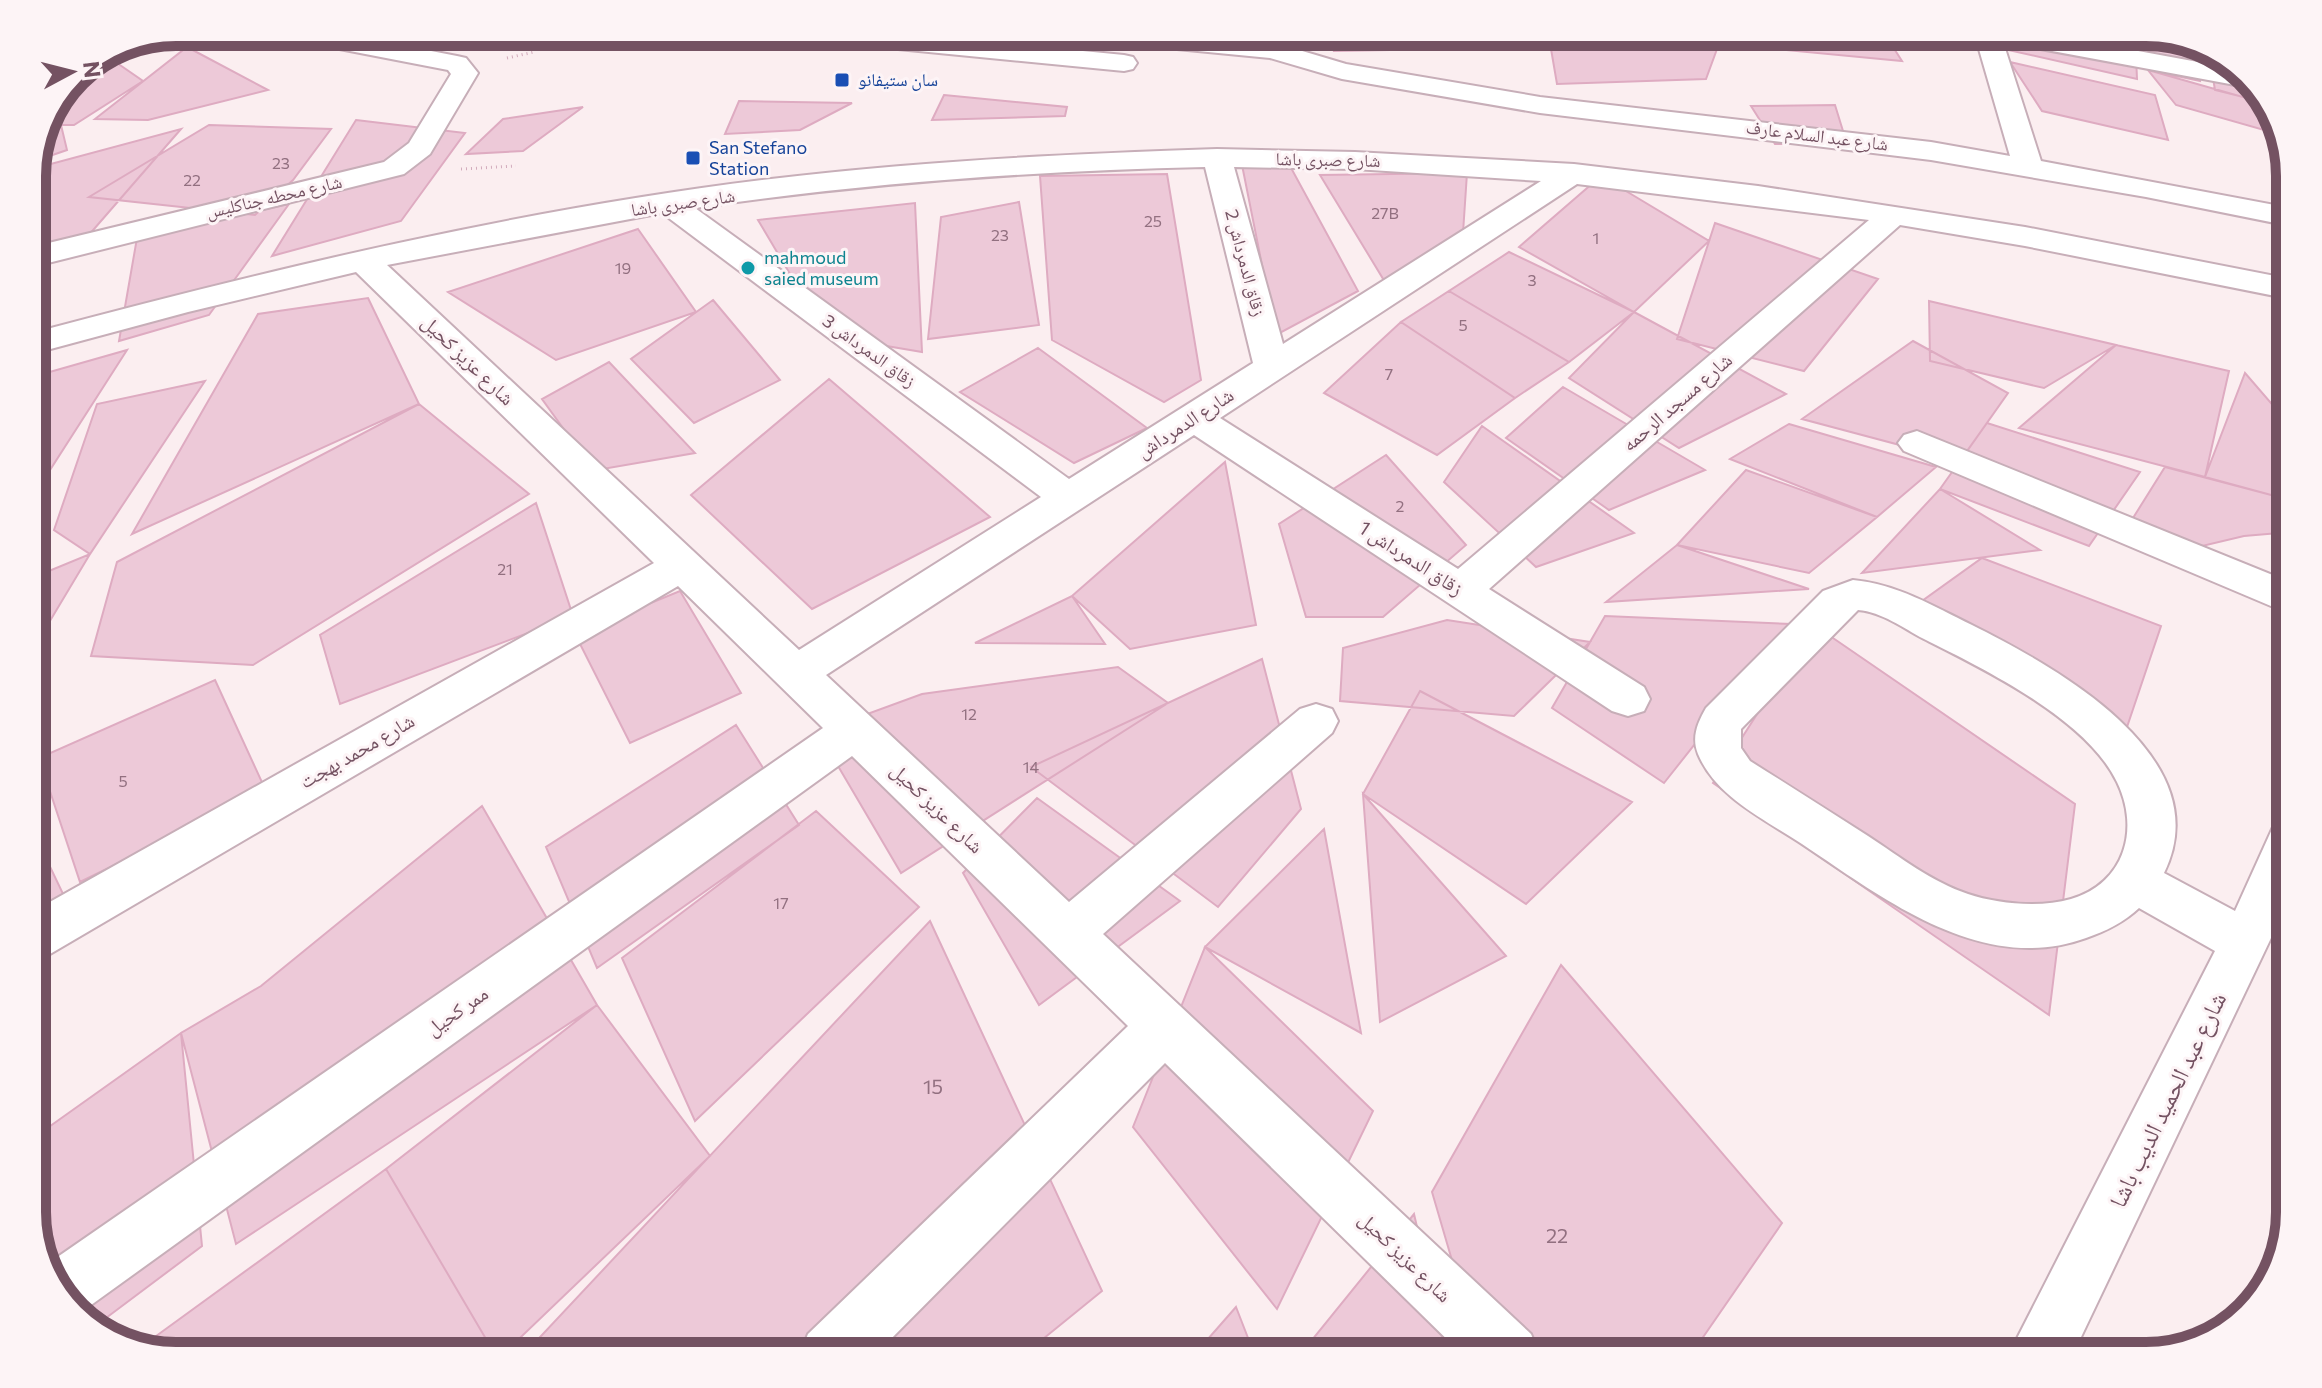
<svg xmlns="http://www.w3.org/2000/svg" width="2322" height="1388" font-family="Commissioner,'Noto Naskh Arabic',sans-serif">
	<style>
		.building { fill: #edc9d8; stroke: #deabc1; stroke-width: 2 }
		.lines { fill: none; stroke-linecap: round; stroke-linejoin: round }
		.minor-casing { stroke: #c7aeb8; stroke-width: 4 }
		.path { stroke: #d2abbc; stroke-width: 3; stroke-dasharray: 1 4; stroke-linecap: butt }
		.minor { fill: #fff; fill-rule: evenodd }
		.transit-dot { fill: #1a4fb4; stroke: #fdf4f6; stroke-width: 3 }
		.culture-dot { fill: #0f9aa8; stroke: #fdf4f6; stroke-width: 3 }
		.labels { text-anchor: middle; stroke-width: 6; stroke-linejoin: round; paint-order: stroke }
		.number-label { font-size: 16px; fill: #927080 }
		.far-transit-label { font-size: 18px; fill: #164399; stroke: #fdf4f6; text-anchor: start }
		.far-street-label { font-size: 18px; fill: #745262; stroke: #fdf4f6 }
		.far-culture-label { font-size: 18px; fill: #0d838f; stroke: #fdf4f6; text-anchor: start }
		.street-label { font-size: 20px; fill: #745262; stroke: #fdf4f6 }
		.near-number-label { font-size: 20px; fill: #927080 }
		.near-street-label { font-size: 24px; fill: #745262; stroke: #fdf4f6 }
		.rim { fill: none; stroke: #745262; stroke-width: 10 }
	</style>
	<rect width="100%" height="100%" fill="#fbeef0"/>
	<path class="building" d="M1166,32H1235L1209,39L1172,36Z
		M1337,32H1516L1506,48L1334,51Z
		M2012,32H2135L2137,79L2004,49Z
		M2146,32L2196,45L2200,81L2148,70Z
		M1884,33L1902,61L1785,50L1790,37Z
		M187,47L268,90L148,120L95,119Z
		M1551,49H1717L1706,79L1557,84Z
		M2208,49L2219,51L2271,104L2215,90Z
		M104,54L143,81L74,125H51L74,74Z
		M2010,62L2155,95L2168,140L2042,111Z
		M2148,70L2271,105L2277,126L2264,130L2176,105Z
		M944,95L1067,107L1065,116L932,120Z
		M739,101L852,103L800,130L725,134Z
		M1835,105L1847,144H1775L1751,106Z
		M583,107L523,151L466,154L503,119Z
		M356,120L465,133L401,221L272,256Z
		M61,125L67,150L35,161L51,126Z
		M209,125L331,129L293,180L255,215L89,197Z
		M181,129L81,244L32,252V169Z
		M1242,165L1290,166L1358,291L1276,335Z
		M1467,173L1463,233L1385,282L1320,175Z
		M1167,174L1201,380L1164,402L1052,340L1040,176Z
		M1601,176L1709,241L1634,312L1519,247Z
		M1019,202L1039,325L928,339L941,217Z
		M915,203L922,352L869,343L793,279L758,220Z
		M289,204L209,315L119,341L137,238Z
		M1715,223L1878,279L1804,371L1677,339Z
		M638,229L696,312L556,360L448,292Z
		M1509,252L1634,312L1569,362L1449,291Z
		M1449,291L1569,362L1515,398L1401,322Z
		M368,298L419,404L132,534L258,314Z
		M713,300L780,380L694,423L631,359Z
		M1929,301L2116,345L2044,388L1930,361Z
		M1634,312L1786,394L1679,448L1569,378Z
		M1401,322L1515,398L1437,455L1324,393Z
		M1913,341L2008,393L1960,461L1802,419Z
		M2116,345L2229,371L2205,477L2019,428Z
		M1038,348L1147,428L1074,463L960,392Z
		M127,350L32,498V377Z
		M609,362L695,453L597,470L584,457L542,399Z
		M2245,373L2290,425V500L2205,477Z
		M829,379L990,517L812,609L691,495Z
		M205,381L90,554L54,530L97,404Z
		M1563,387L1705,470L1609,510L1506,438Z
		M419,404L529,494L253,665L91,656L117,562Z
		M1987,423L2140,472L2089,546L1940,489Z
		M1789,424L1936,467L1877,517L1730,459Z
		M1482,426L1634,533L1536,567L1444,482Z
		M1386,455L1466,545L1383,617H1306L1279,524Z
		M1225,462L1256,625L1130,649L1072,596Z
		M2165,467L2290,500V532L2244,536L2177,552L2133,518Z
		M1746,470L1877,517L1809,573L1677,545Z
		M1940,489L2040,550L1862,573Z
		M536,503L573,616L340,704L320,635Z
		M1677,545L1809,589L1606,602Z
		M90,554L32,651V578Z
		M1982,558L2161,626L2127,727L1922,601Z
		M680,591L741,693L630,743L575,634Z
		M1072,596L1105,644L975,643Z
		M1605,616L1790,624L1664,783L1552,708Z
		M1447,620L1590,642L1514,716L1340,701L1343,648Z
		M1814,625L2075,804L2049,1015L1713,783Z
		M1262,659L1301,809L1218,907L1031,767Z
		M1118,667L1168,703L901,873L818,732L922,694Z
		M215,680L266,791L80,882L39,758Z
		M1420,691L1632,802L1526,904L1363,794Z
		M736,725L799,825L597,968L546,847Z
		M1363,794L1506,956L1380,1022Z
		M1037,798L1180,901L1039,1005L963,873Z
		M482,806L597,1005L236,1244L181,1033L261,986Z
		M816,811L919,907L695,1121L622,958Z
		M32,829L65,898L32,916Z
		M1324,829L1361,1033L1205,947Z
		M930,921L1102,1291L1022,1356H529L527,1351Z
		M1205,947L1373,1111L1277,1309L1133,1127Z
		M1561,965L1782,1223L1690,1356H1480L1432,1192Z
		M597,1005L710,1156L501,1356H496L386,1169Z
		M181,1033L202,1246L94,1327L51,1285L32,1221V1139Z
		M386,1169L496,1356H176L141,1347Z
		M1414,1214L1447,1356H1299Z
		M1236,1307L1255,1356H1193Z"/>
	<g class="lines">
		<defs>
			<path id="minor" d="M280,32H333L457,56L466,58L478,73L430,154L404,174L32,267V247L384,162L409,143L451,74L448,70L293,40L284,37Z
				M793,32H886L1124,55L1133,57L1137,63L1133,69L1124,71L806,40L797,37Z
				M1071,32H1165L1272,42L1346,64L1540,97L1931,142L2010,156L1974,32H2035L2236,69L2253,85L2246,87L2003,42L2041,161L2290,208V226L2146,197L1931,160L1540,113L1342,79L1270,58L1084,40L1075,37Z
				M1217,149L1355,152L1574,164L1758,186L2025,227L2290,279V299L2025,246L1900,225L1489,589L1644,687L1650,699L1644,711L1628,716L1612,711L1194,435L826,675L1069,902L1300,709L1316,704L1332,709L1338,721L1332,733L1103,934L1531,1334L1540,1356H1464L1165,1063L874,1356H799L808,1334L1128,1026L852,756L80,1313L51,1285L46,1265L823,728L678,586L50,954L32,960V912L654,563L356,272L188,312L32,354V333C275,268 521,209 771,179C920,161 1068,154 1217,149ZM1205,167L1253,363L1069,479L695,208C864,183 1033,171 1205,167ZM1234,167L1355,169L1541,181L1283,344ZM1577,184L1869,220L1458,569L1220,418ZM662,213L1041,497L799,650L387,265Z
				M1917,431L2290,582V614L1904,451L1898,443L1904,435Z
				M1853,580C1897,584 1933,606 1972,625C2054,666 2221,757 2164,873L2235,911L2273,827L2290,821V898L2072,1356H2008L2215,951L2139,908C2123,923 2106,931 2086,938C1982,976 1883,898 1802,844C1764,819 1716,797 1698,754C1691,737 1698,722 1706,708L1823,591ZM1858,610C1882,612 1903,628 1924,639C1984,669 2087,719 2117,782C2140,829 2125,883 2071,899C2040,908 1998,904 1968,894C1932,882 1900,857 1868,836C1829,811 1790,786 1750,761L1741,748V729Z"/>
		</defs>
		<use href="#minor" class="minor-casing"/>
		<path class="path" d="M507,58L534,52
			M461,169L516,166"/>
		<use href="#minor" class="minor"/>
	</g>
	<g class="transit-dot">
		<rect x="834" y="72" width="16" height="16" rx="4"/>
		<rect x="685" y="150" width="16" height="16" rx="4"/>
	</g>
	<circle class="culture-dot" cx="748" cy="268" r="8"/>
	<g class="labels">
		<g class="number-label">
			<text x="281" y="169">23</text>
			<text x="192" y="186">22</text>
			<text x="1385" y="219">27B</text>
			<text x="1153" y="227">25</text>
			<text x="1000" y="241">23</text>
			<text x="1596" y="244">1</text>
			<text x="623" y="274">19</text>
			<text x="1532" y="286">3</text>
			<text x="1463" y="331">5</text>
			<text x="1389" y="380">7</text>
			<text x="1400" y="512">2</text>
			<text x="505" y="575">21</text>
			<text x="969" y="720">12</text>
			<text x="1031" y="773">14</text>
			<text x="123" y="787">5</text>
			<text x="781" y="909">17</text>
		</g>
		<g class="far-transit-label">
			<text x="858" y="86">سان ستيفانو</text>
			<text x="709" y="154">San Stefano<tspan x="709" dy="21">Station</tspan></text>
		</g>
		<g class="far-street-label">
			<text transform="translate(1817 136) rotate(7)" y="6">شارع عبد السلام عارف</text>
			<text transform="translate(1328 160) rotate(1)" y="6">شارع صبرى باشا</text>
			<text transform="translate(274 197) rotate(-13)" y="6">شارع محطه جناكليس</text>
			<text transform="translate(683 203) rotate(-8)" y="6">شارع صبرى باشا</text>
			<text transform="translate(1245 263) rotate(75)" y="6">زقاق الدمرداش 2</text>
			<text transform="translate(869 351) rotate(36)" y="6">زقاق الدمرداش 3</text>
		</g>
		<g class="far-culture-label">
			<text x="764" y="264">mahmoud<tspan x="764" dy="21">saied museum</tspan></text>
		</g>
		<g class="street-label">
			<text transform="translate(468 360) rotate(44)" y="7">شارع عزيز كحيل</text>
			<text transform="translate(1677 402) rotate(-41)" y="7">شارع مسجد الرحمه</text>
			<text transform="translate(1185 423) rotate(-33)" y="7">شارع الدمرداش</text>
			<text transform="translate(1411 558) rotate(33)" y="7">زقاق الدمرداش 1</text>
			<text transform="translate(357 751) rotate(-30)" y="7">شارع محمد بهجت</text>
			<text transform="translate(937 808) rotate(44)" y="7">شارع عزيز كحيل</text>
			<text transform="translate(457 1011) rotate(-35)" y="7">ممر كحيل</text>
			<text transform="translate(1405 1257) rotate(44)" y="7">شارع عزيز كحيل</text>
		</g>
		<g class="near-number-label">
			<text x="933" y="1094">15</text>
			<text x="1557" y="1243">22</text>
		</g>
		<g class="near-street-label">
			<text transform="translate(2168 1100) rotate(-64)" y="8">شارع عبد الحميد الديب باشا</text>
		</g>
	</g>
	<path d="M0 0H2322V1388H0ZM176 46H2146A130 130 0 0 1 2276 176V1212A130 130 0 0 1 2146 1342H176A130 130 0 0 1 46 1212V176A130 130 0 0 1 176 46Z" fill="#fdf4f6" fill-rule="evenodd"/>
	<path class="rim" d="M176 46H2146A130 130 0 0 1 2276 176V1212A130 130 0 0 1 2146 1342H176A130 130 0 0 1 46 1212V176A130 130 0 0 1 176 46Z"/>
	<g transform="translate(72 72) rotate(83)" stroke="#fdf4f6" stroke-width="6" paint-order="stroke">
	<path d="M0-6L14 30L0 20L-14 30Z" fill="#745262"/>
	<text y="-12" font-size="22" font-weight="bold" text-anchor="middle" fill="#745262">N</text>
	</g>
</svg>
